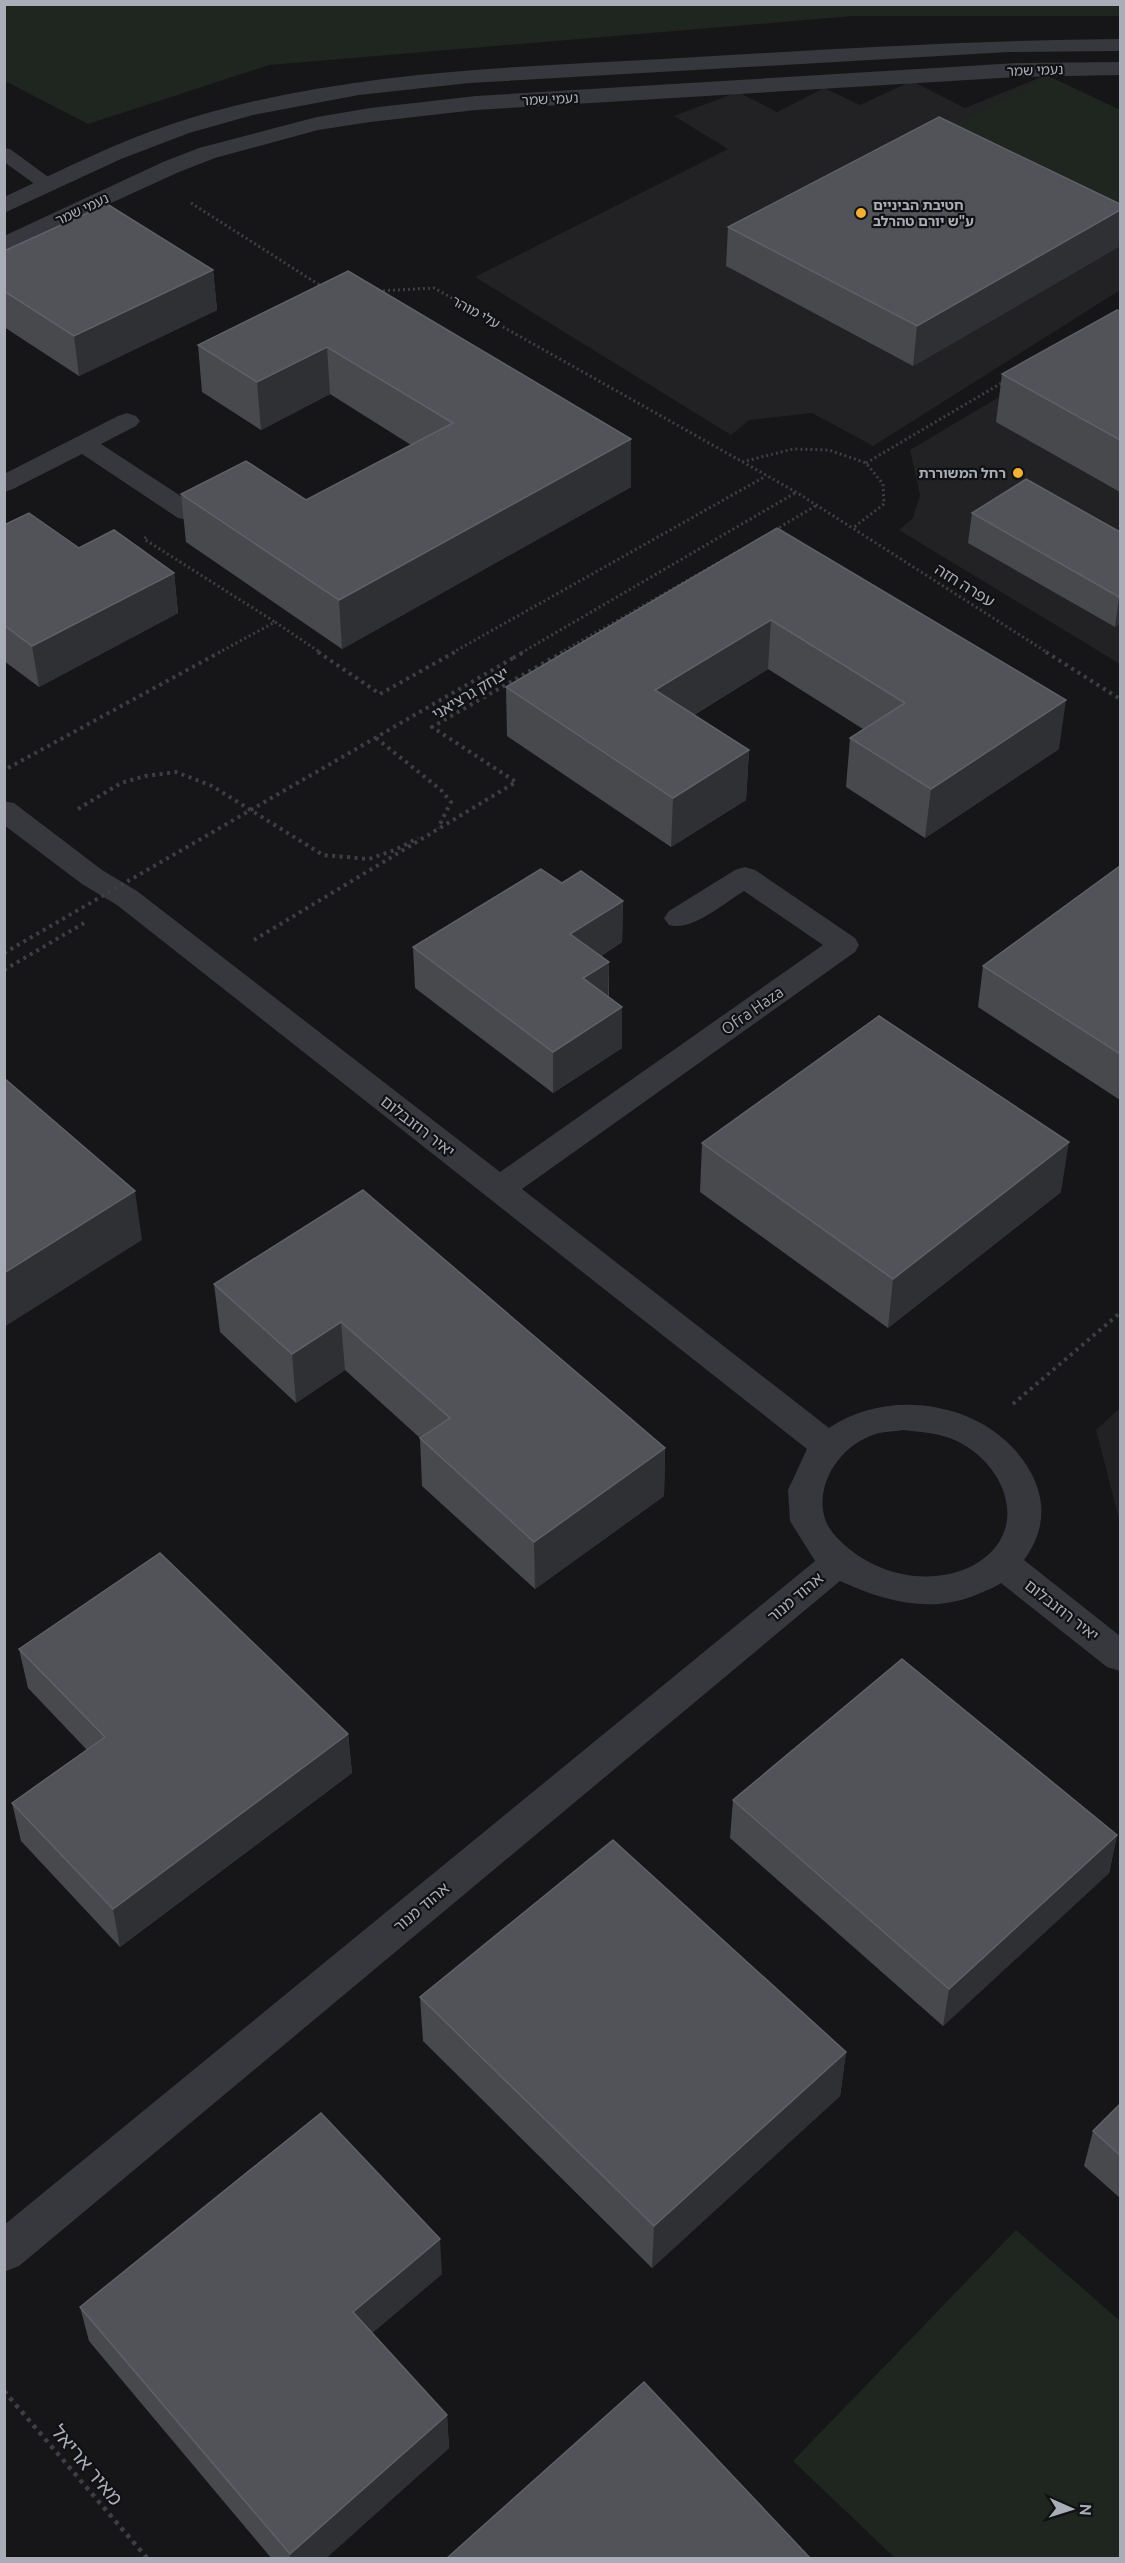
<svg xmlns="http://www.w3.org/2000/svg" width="1125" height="2563" font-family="Ubuntu,'Noto Sans Hebrew',sans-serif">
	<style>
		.built { fill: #222225 }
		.green { fill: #1e261f }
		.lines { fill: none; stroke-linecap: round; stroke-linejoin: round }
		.path-far2 { stroke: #3d3f44; stroke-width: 3; stroke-dasharray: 2 3; stroke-linecap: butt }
		.path-far1 { stroke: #3d3f44; stroke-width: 4; stroke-dasharray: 3 4.5; stroke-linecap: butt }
		.path { stroke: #3d3f44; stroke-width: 4.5; stroke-dasharray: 4 5; stroke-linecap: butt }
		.service { fill: #37383d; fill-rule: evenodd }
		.minor { fill: #37383d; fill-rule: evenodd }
		.tertiary { fill: #37383d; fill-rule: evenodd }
		.path-bridge { stroke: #3d3f44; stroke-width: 4; stroke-dasharray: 3 4.5; stroke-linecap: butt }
		.wall { fill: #47494d }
		.shaded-wall { fill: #2f3033 }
		.building { fill: #525359; stroke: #5f6168; stroke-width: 1.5 }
		.poi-dot { fill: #f2b134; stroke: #111113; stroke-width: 2 }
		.labels { text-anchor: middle; stroke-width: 4.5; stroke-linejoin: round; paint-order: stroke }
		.far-street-label { font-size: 14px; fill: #a8adb8; stroke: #111113 }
		.far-poi-label { font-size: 14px; font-weight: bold; fill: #a8adb8; stroke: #111113; text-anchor: start }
		.street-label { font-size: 16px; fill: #a8adb8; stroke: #111113 }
		.near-street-label { font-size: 20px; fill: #a8adb8; stroke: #111113 }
	</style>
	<rect width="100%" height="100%" fill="#161618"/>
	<path class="built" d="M1046,75L1120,110V290L873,446L812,413L749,420L731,435L475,277L728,149L674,116L738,92L777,112L824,88L860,105L912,81L965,108Z
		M1120,325V664L899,530L913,518L920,495L910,450Z
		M1120,1408V1407V1523L1096,1430Z"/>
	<path class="green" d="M1120,4V16H853L269,65L88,124L5,81V5Z
		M1046,75L1120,110V234L932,137Z
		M1016,2230L1120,2321V2558H895L793,2461Z"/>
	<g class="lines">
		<path class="path-far2" d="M191,203L321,286
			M378,291L434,288L796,492L1048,653
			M742,462L793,449L829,450L866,463L883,484L884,504L853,528
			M866,463L1005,381
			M775,530L817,505
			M146,537L144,539L275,622
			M218,653L275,622L321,653
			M452,653L766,476
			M521,653L795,493
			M560,653L758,540"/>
		<path class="path-far1" d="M318,652L380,694L455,652
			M1046,652L1120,699
			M513,658L524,652
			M376,738L441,790L451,802L438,828
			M8,768L220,652
			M78,809L121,783L145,776L176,772L212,786L323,855L369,859L395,850L418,838
			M254,940L516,782L432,727L563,652
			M4,970L84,923
			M1013,1404L1120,1313"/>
		<path class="path" d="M4,2391L147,2558"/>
		<path class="service" d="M4,148L10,149L55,182L58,186L55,190H43L4,162Z"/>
		<path class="minor" d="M127,413L136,416L140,421L136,426L101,444L196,506L200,512L196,518L187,520L178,518L82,454L13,489L4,492V474L118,416Z
			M4,801L14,803L102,870L137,891L500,1172L823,945L744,891C724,903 692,932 669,925L664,918L669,911L735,870L745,867L755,870L855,938L859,945L855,952L522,1189L829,1428C892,1385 992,1403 1030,1471C1047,1502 1045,1531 1024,1560L1120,1636V1671L1107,1667L1001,1583C994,1588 984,1591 976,1595C929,1614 884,1601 840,1581L19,2266L4,2272V2225L815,1561L790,1521L788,1490L807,1449L117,905L82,884L4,825ZM903,1430C921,1432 940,1433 957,1441C1008,1466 1032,1534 972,1566C931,1586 882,1576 848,1548C839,1540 829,1531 825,1519C814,1484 841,1444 876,1434C884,1431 894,1432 903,1430Z"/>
		<path class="tertiary" d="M1120,39V51L1009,52L469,83L359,95L253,115L189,133L121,159L4,213V197C60,171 114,143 172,124C331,72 498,68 663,59C816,50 968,40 1120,39Z
			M1017,63L1120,62V75L1017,77L476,110L370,122L318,130L215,158L179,172L4,252V236L163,162L199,148L317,117L370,108L476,96Z"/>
		<path class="path-bridge" d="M4,953L513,658"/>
	</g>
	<path class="wall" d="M728,227L1120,246L913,366L726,266Z
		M4,251L213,270L217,310L79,376L4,327Z
		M348,271L631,439V487L342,649L186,542L181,494L306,500L411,445L330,394L261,430L202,392L198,345Z
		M1120,311V492L996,422L1002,374Z
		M972,513L1120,532V623L1115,627L968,543Z
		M4,525L79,548L174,573L178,613L39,687L4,661Z
		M777,528L1059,749L925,838L846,787L850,738L863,729L768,669L694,715L749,750L746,800L671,847L507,736L506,687Z
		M1120,866V1100L978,1007L983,966Z
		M562,883L623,901L622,942L601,956L609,962V997L622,1007V1048L553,1093L415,988L413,947Z
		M702,1143L1061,1192L888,1328L700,1192Z
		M363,1190L665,1448L664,1496L535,1589L422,1486L420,1438L345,1370L296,1403L220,1332L214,1284Z
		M19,1649L348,1734L352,1773L120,1947L21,1841L12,1803L87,1750L28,1688Z
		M733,1800L1117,1835L1109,1873L943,2026L730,1838Z
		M420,1997L846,2052L840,2096L652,2268L423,2041Z
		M1120,2104V2198L1084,2166L1093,2131Z
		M442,2274L372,2333L447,2415L449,2448L325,2559H272L89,2341L80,2307Z"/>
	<path class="shaded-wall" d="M1120,210V246L913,366L917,326Z
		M213,270L217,310L79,376L74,336Z
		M327,347L330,394L261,430L257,382Z
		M631,439V487L342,649L339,600Z
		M174,573L178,613L39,687L32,646Z
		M1120,596V623L1115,627L1119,597Z
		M771,620L768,669L654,739L655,690Z
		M1066,700L1059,749L925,838L931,789Z
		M749,750L746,800L671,847L673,798Z
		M623,901L622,942L570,975V934Z
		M609,962L608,1003L583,978Z
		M622,1007V1048L553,1093V1052Z
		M1069,1142L1061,1192L888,1328L893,1279Z
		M135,1191L142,1240L4,1327V1273Z
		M341,1322L345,1370L296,1403L292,1354Z
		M665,1448L664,1496L535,1589L534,1542Z
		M348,1734L352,1773L120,1947L113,1909Z
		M1117,1835L1109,1873L943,2026L949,1989Z
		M846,2052L840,2096L652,2268L654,2226Z
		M440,2239L442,2274L357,2346L353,2312Z
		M447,2415L449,2448L325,2559H290V2554Z"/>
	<path class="building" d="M939,117L1120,204V210L917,326L728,227Z
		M107,204L213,270L74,336L4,291V251Z
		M348,271L631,439L339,600L181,494L246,461L306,500L453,423L327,347L257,382L198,345Z
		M1117,310L1120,311V440L1002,374Z
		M1026,479L1120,532V596L1119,597L972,513Z
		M29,513L79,548L114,530L174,573L32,646L4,625V525Z
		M777,528L1066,700L931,789L850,738L905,703L771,620L655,690L749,750L673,798L506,687Z
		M1120,866V1054L983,966Z
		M541,869L562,883L581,871L623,901L570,934L609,962L583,978L622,1007L553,1052L413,947Z
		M879,1016L1069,1142L893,1279L702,1143Z
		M4,1078L135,1191L4,1273Z
		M363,1190L665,1448L534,1542L420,1438L450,1418L341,1322L292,1354L214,1284Z
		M160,1553L348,1734L113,1909L12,1803L105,1737L19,1649Z
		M902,1659L1117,1835L949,1989L733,1800Z
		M613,1840L846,2052L654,2226L420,1997Z
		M1120,2104V2155L1093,2131Z
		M321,2113L440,2239L353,2312L447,2415L290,2554L80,2307Z
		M644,2382L811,2559H446Z"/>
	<g class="poi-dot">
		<circle cx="861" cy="213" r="6"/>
		<circle cx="1018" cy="473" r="6"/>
	</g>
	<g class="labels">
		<g class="far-street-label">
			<text transform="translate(1035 70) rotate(-2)" y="5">נעמי שמר</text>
			<text transform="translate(550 99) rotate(-3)" y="5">נעמי שמר</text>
			<text transform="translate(82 209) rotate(-25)" y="5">נעמי שמר</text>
			<text transform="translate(476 312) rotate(29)" y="5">עלי מוהר</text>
		</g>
		<g class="far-poi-label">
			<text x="873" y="210">חטיבת הביניים<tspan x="873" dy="16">ע"ש יורם טהרלב</tspan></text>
			<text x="1006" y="478" text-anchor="end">רחל המשוררת</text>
		</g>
		<g class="street-label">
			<text transform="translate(965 585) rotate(32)" y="6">עפרה חזה</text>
			<text transform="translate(470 693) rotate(-31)" y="6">יצחק גרציאני</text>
			<text transform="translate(752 1010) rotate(-35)" y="6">Ofra Haza</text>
			<text transform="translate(418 1126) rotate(38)" y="6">יאיר רוזנבלום</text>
			<text transform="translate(795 1597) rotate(-40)" y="6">אהוד מנור</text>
			<text transform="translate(1062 1610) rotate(38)" y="6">יאיר רוזנבלום</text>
			<text transform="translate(421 1907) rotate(-40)" y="6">אהוד מנור</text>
		</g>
		<g class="near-street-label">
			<text transform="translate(87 2465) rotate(50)" y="7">מאיר אריאל</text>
		</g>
	</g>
	<rect width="1125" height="2563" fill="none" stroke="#a8adb8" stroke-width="12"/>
	<g transform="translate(1071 2509) rotate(93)" stroke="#111113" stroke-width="4.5" paint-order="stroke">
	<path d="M0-4.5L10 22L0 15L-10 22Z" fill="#a8adb8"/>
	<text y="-9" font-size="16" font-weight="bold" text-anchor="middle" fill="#a8adb8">N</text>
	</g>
</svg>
